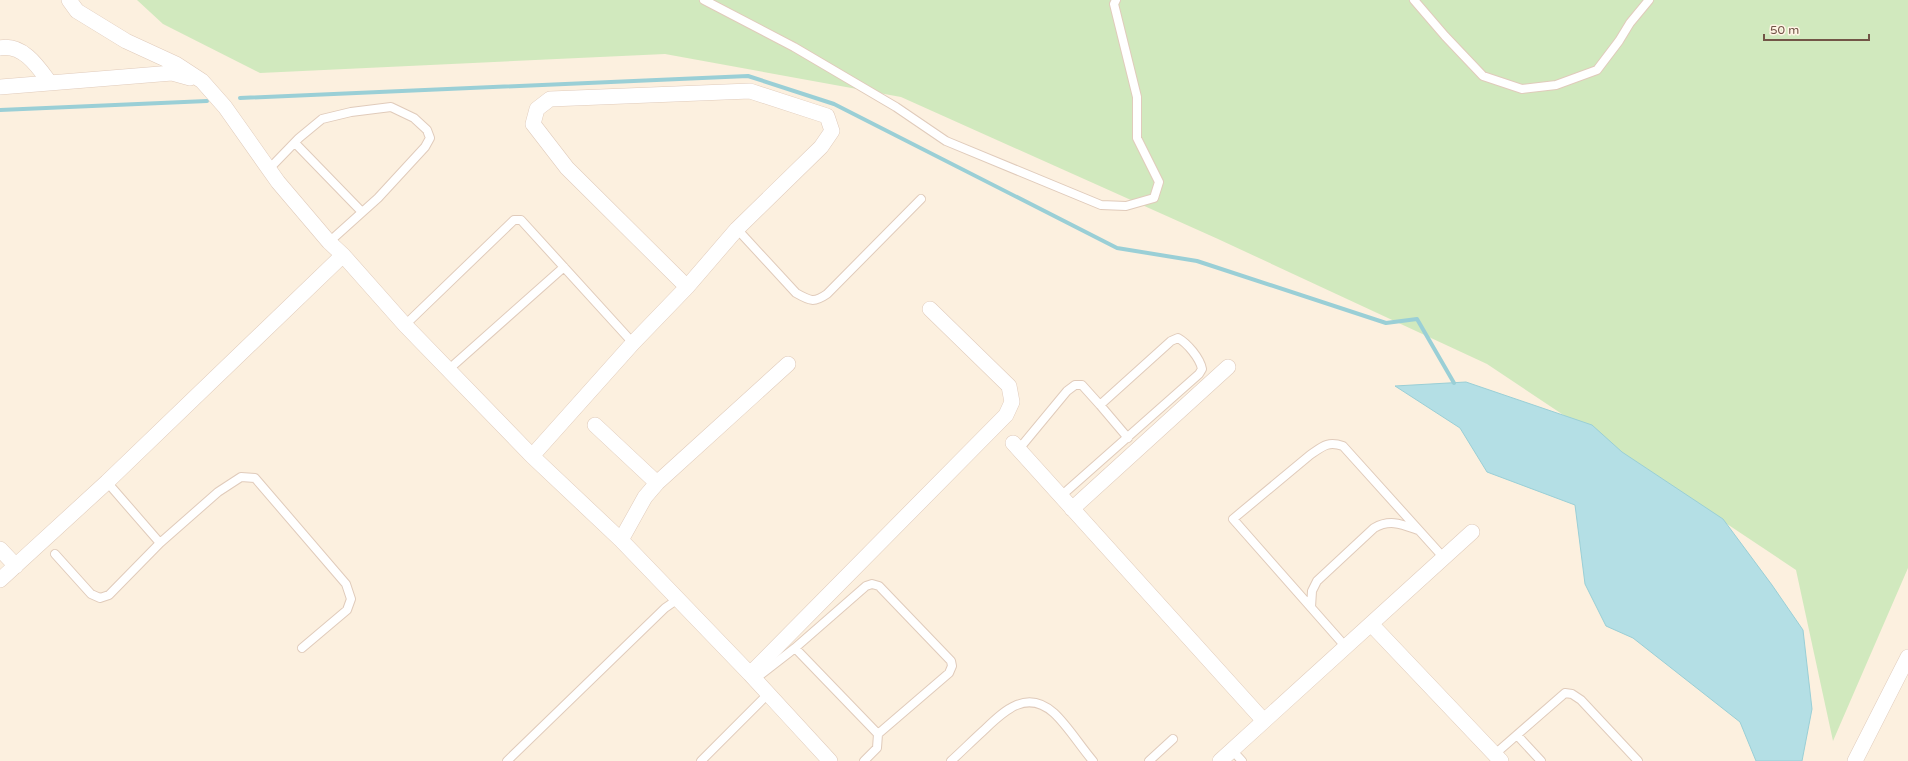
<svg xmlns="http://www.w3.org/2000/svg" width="1908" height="761" font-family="'Varela Round',sans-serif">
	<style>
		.green { fill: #d1e9be }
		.water { fill: #b4dfe5; stroke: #9acfd6 }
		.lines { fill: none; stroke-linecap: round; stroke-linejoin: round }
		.stream { stroke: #9acfd6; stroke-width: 4 }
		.lane-casing { stroke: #e0cbbb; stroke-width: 10 }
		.street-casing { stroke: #e0cbbb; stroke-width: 16 }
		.lane { stroke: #fff; stroke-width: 8 }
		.street { stroke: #fff; stroke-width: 15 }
	</style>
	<rect width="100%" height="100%" fill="#fcf0df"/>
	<path class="green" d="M137,0H1908V568L1833,741L1796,570L1487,364L1218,239L901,97L665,54L260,73L163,24Z"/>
	<path class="water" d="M1466,382L1592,425L1622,452L1723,519L1772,585L1803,630L1812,709L1802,761H1756L1740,722L1633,638L1606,626L1585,584L1575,505L1487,472L1460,428L1395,386Z"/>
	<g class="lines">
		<path class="stream" d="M240,98L748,76L834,104L1117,248L1197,261L1386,323L1417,319L1454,383
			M0,110L207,101"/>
		<defs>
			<path id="lane" d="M704,0L794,47L896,107L946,141L1101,205L1126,206L1154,198L1159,182L1137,138V97L1114,4L1116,0
				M1414,0L1445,36L1483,76L1522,89L1556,85L1597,70L1619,41L1630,23L1649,0
				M295,143L362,212
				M269,169L299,138L322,119L351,112L391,107L414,118L427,130L430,138L425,147L378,198L329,242
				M737,229L796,293C810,301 814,303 827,294L921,199
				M405,325L514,220H521L633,343
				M448,370L564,267
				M1100,405L1128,438
				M1019,449L1067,391L1075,385H1082L1100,405L1171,341L1178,338C1187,343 1200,358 1202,369L1199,374L1061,496
				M107,482L160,543
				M55,554L91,594L100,598L109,595L160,543L218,492L241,477L255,478L346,584L351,599L347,610L302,648
				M1311,607L1312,591L1317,581L1374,528C1390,519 1401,524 1418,530
				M1345,646L1233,519L1310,455C1323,446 1328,441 1343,446L1444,558
				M795,648L866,586L872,584L879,586L951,661L952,666L949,673L878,734L877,748L864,761
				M755,679L795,648L878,734
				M1517,735L1541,761
				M1232,750L1242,761
				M1495,754L1565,693L1572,694L1581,700L1638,761
				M507,761L665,608L678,599
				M701,761L768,694
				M951,761C962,751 972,741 983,731C1003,712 1026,688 1054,713C1068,726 1080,746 1093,761
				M1149,761L1173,739"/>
			<path id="street" d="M69,0L77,11L126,41L176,64L202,81L225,107L278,182L329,242L343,255
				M0,48C23,43 39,68 50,83
				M0,87L172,73L190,78
				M595,425L657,483
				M1013,443L1264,721
				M532,456L633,343L687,287L737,229L821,147L832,131L827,116L750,91L550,99L537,109L533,124L567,168L687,287
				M1072,509L1228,367
				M621,540L645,497L657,483L788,364
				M0,549L16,566
				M0,580L107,482L343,255L405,325L532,456L621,540L750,674L830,761
				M1371,624L1501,761
				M750,674L1006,415L1012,402L1009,386L930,309
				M1220,761L1472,532
				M1855,761L1908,657"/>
		</defs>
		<use href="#lane" class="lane-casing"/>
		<use href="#street" class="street-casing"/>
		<use href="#lane" class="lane"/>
		<use href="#street" class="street"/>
	</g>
	<path d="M1764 34v6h105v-6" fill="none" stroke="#725547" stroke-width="2"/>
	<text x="1770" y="34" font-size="12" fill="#725547" stroke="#fff4e5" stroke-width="3" paint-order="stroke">50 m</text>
</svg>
